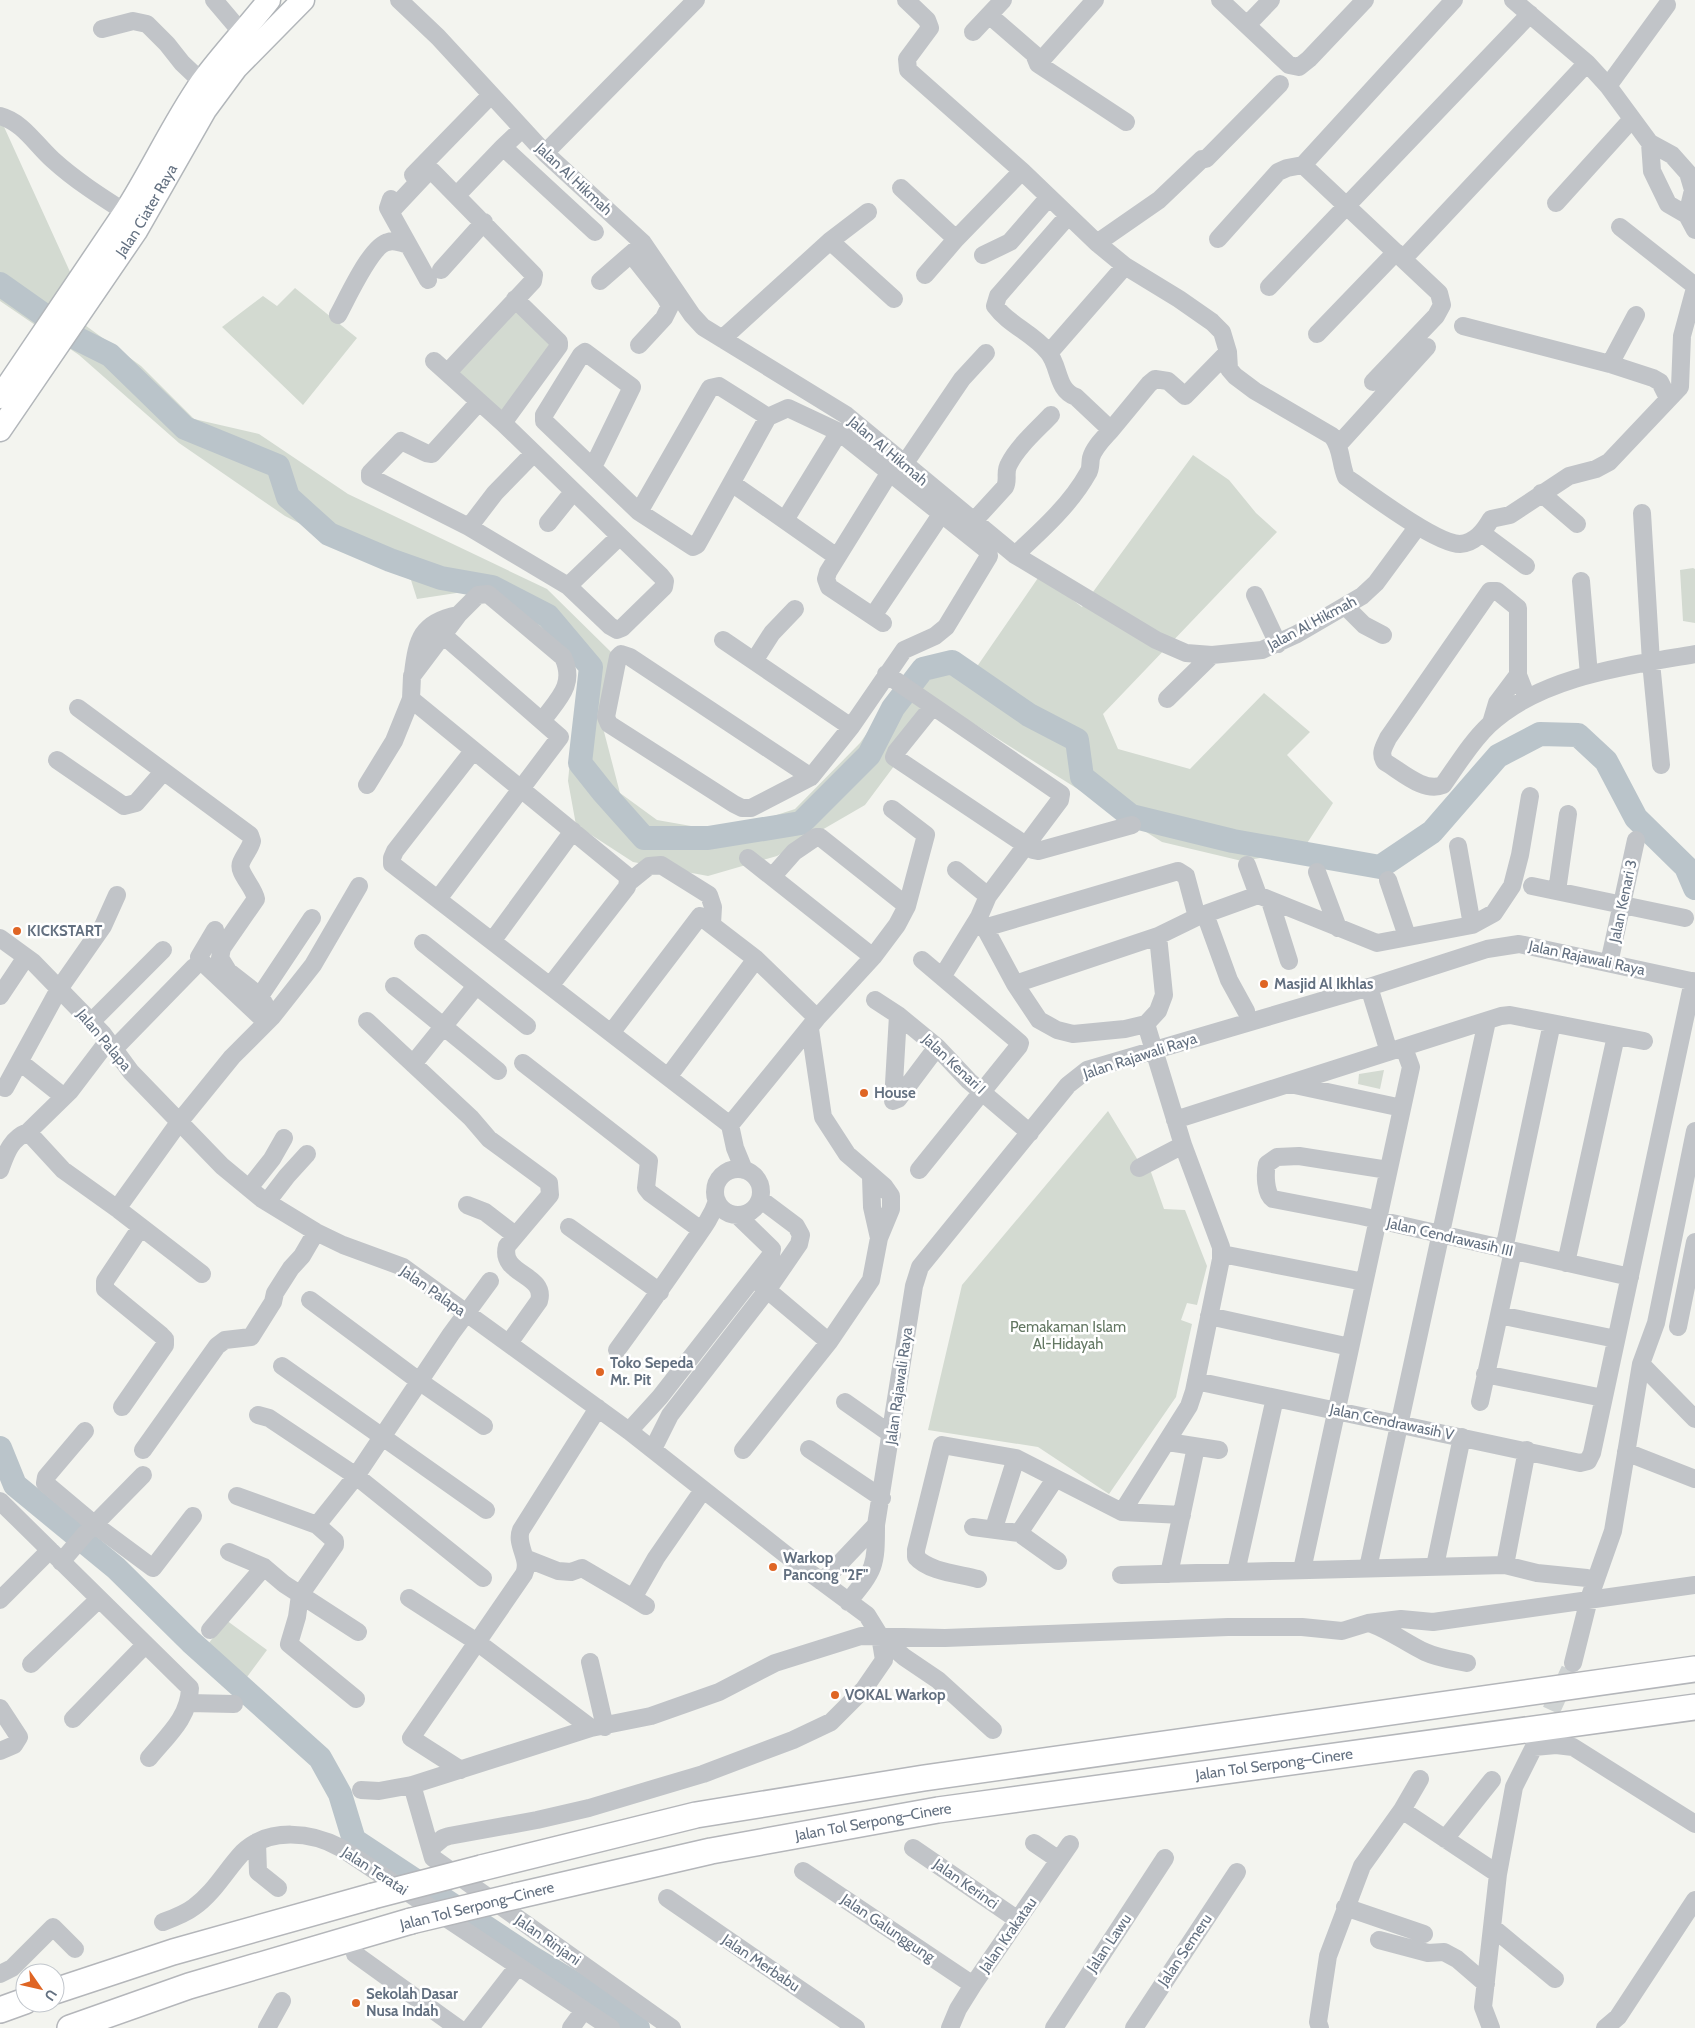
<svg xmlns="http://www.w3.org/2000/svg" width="1695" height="2028" font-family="Cabin,sans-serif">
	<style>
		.green { fill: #d3dad1 }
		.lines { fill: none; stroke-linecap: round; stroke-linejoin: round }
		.river { stroke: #bac4ca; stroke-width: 24 }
		.minor-tunnel { stroke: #cfd3d3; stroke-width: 18; stroke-dasharray: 18 9; stroke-linecap: butt }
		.major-casing { stroke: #b2b6ba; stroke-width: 25 }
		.highway-casing { stroke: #b4b6ba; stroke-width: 28 }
		.minor { stroke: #c1c4c8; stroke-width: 18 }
		.major { stroke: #fff; stroke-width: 22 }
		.highway { stroke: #fff; stroke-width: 25 }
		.highway-bridge-casing { stroke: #b4b6ba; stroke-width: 28; stroke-linecap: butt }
		.highway-bridge { stroke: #fff; stroke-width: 25 }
		.poi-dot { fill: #df6524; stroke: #fff; stroke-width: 2 }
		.labels { text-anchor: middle; stroke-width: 5; stroke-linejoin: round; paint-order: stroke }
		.street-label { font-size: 15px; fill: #637080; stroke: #fff }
		.poi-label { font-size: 15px; font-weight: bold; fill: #637080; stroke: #fff; text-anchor: start }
		.park-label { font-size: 15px; fill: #637762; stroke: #fff }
	</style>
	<rect width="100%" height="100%" fill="#f3f4ef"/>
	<path class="green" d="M0,118L71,274L52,301L141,366L194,419L259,434L348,494L547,589L612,653L602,724L620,793L657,820L725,832L795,809L860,743L914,667L949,655L976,668L1040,575L1082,607L1193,455L1229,480L1256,513L1277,532L1103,714L1118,749L1190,769L1264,693L1310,732L1287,755L1333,803L1302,851L1242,861L1162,842L941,703L865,805L777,856L708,876L633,862L576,825L568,781L579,670L512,610L463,592L417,599L411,580L285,516L179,443L79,355L0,301Z
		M295,288L357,338L303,405L222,327L263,296L277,306Z
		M515,299L559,342L503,423L444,369Z
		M1693,568L1695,569V623L1683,621L1680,570Z
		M1384,1070L1380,1089L1358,1084L1359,1074Z
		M1108,1111L1139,1162L1146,1158L1164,1209L1185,1210L1207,1266L1197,1305L1187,1303L1181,1320L1192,1324L1176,1397L1109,1494L1038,1447L928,1430L962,1285Z
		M226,1620L267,1650L247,1677L206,1647Z"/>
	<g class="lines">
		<path class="river" d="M0,284L78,339L110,355L185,428L278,466L288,497L329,534L390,560L441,578L492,587L548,616L591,667L580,763L603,792L644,838H708L801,823L869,755L893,708L923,669L952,662L1029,715L1077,740L1082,777L1131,816L1233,841L1380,867L1432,832L1498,756L1540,734L1578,735L1606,761L1636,818L1686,867L1695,888
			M0,1448L15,1485L116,1568L191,1642L320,1758L340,1794L354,1840L531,1957L595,1996L638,2028"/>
		<path class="minor-tunnel" d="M1540,1735L1573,1663"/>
		<defs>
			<g id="major">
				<path d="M0,397L125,212C152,170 172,125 201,83C222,54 247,28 269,0"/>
				<path id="s1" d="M0,430L136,231L205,110L236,68L303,0"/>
			</g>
			<g id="highway">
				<path d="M481,1868L696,1815L924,1778L1695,1669"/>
				<path id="s2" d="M516,1896L711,1851L938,1810L1695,1707"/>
				<path d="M55,1991L173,1952L373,1896"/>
				<path d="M0,2010L25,2001"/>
				<path d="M70,2028L189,1986L411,1921"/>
			</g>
		</defs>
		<use href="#major" class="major-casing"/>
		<use href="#highway" class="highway-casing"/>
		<path class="minor" d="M214,0L242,33
			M399,0L438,37L545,153L643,243L692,315L703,327L846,415L1015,555L1156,640L1186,653L1212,655L1262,650L1297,634L1362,596L1376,583L1418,526
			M906,0L927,20L930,28L907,59L908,70L1022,171L1097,243L1125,266L1179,299L1212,322L1222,332L1228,352L1229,369L1235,376L1255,391L1332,436C1342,448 1340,463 1346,477C1367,492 1436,544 1460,544C1475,543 1484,531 1491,519L1510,515L1569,476L1596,469L1609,462L1680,387L1682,336L1695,288
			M1220,0L1289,65L1299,67L1309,59L1365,0
			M1513,0L1587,63L1608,86L1650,143L1672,155L1688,173L1693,190L1687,215
			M989,15L1034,54L1038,64L1126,122
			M1247,25L1271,0
			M102,29L133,21L147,24L167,44L182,63L202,82
			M973,32L1003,0
			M1038,64L1095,0
			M1608,86L1667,5
			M0,116C23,122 36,145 53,160C75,180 100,196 125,212
			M522,129L503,147L595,232
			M1650,143L1652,171L1668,204L1687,215L1695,230
			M545,153L696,0
			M1303,165L1439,293L1442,305L1436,316L1373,382
			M413,175L490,96
			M901,188L956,239
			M457,195L503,147
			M391,199L388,208L428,280
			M1556,203L1632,119
			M393,209L424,176L429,171H432L534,275L533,281L448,372
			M1068,216L998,296L995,306C1009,325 1034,334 1048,352C1060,366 1056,390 1076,397L1111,430L1149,384L1155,379L1168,381L1185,396L1228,352
			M1620,227L1695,286
			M1218,239L1278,172L1287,168L1303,165L1454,0
			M830,241L894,299
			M1097,243L1159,200L1202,159H1206L1280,84
			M631,254L665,297L670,306L664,318L639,345
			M983,255L1010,242L1049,197
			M1403,259L1587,63
			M441,270L484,222
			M925,275L956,239L1022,171
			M600,281L639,247
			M1269,287L1530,14
			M338,315C347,299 371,245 388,242C394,240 402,243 408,245
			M1463,326L1610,364L1653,378L1660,382L1668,398
			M1317,334L1396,252
			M722,339L830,241L868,212
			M1049,353L1125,266
			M434,361L503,423L661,576L665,581L664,587L622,628L617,630L610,626L568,586L469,527L370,477V473L401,441L426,453L432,454L479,402
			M1610,364L1636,315
			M503,423L559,346V342L515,299
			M1339,444L1427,347
			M905,463L962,379L986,353
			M593,467L632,387L585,352L581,355L544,415V421L639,512L693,547L697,545L768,417L788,408L839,432L988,551L989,556L946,627L935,636L904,650L851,727L811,777L751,808H742L734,804L609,724L606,717L618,657L621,654L630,657L811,777
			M733,484L837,557
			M1541,493L1577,524
			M639,512L710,388L719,386L768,417
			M1642,513L1651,662L1661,765
			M785,520L839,432
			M973,522L1005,487C1009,479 1004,472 1009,464C1018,446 1037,430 1051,415
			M548,523L573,492
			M469,527L495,493L533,454
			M1483,534L1526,566
			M1015,555C1041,531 1071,504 1088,473C1091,469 1090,463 1091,458C1094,447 1104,438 1111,430
			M1581,581L1589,675
			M568,586L619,537
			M1255,595L1278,644
			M1345,606L1364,625L1383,635
			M873,616L942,513
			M883,623L829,587L826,579L828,572L890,472
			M723,640L851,727
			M754,661L772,633L795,609
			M413,673C417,640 421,622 458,615
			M886,674L1061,794L1060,800L988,896L979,917L1015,984L1039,1020L1057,1030L1073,1034L1125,1029L1146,1024L1158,1011L1164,995L1158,936
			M1527,698L1518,675V608L1497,591H1490L1388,738C1384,747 1379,753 1385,762C1402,772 1424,793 1443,785C1458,764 1471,742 1489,725C1541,676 1627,666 1695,654
			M411,699L626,875L628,880L627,887L550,986
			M1167,699L1212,655
			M933,706L896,752L894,757L1033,850L1038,851L1132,825
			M78,708L250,835L252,841C250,849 244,855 241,863C237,872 254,887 256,899L222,948L220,958L228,971L260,996L272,1017
			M1491,723L1497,703L1518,675
			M473,751L395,851L392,858V864L730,1125L735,1148L744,1170
			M57,760L124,806L136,803L163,772
			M367,785L394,741L411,699L412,676L458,615L478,595L488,594L563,657C576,685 558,699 542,721
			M1458,846L1472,925
			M748,858L873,957
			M1247,865L1258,895
			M956,870L988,896
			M1317,872L1338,928
			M772,877L794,852L816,837H820L907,906
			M1388,880L1407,936
			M628,883L649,866L661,865L709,895L713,907L712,924
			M1532,886L1685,918
			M1557,891L1568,814
			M438,899L560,737L443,635
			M1270,901L1289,961
			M1205,914L1229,980L1246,1011
			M984,928L1178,871L1186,876L1197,917
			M215,930L199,957L200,960L266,1022
			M0,938L33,962L103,1034L131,1072L222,1166L262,1199L316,1232L343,1245L403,1267L629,1431L794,1561L867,1615L880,1636L904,1657L938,1680L993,1730
			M493,940L573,831
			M423,943L527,1026
			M1609,963L1636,840
			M942,977L979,917
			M1015,984L1158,936L1197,917L1258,895L1377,943L1472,925L1494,913L1512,886L1520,855L1530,796
			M394,986L498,1071
			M1369,987L1389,1052
			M0,996L26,957
			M260,996L312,918
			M875,1000L898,1015L937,1047L969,1081L1030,1133
			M898,1015L893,1101L898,1099L937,1047
			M367,1021L471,1118L489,1139L549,1183L550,1195L507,1246C499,1275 547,1274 539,1301L509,1343
			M91,1022L163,950
			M611,1033L700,916L756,959L817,1018
			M115,1048L194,967
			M20,1062L64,1097
			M523,1063L649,1161L646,1188L650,1193L701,1230
			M413,1064L476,986
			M668,1077L756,959
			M1290,1084L1402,1108
			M5,1088L59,989L103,926L117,895
			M1175,1120L1501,1016L1510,1015L1644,1041
			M730,1125L817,1018L873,957L897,925L907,906L926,835L892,809
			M28,1132L70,1091L108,1041
			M1139,1168L1183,1145
			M715 1192a23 23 0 1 1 46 0a23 23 0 1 1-46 0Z
			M0,1170C6,1154 10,1139 28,1132L63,1170L119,1210
			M919,1170L1019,1046L1020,1043L922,960
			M1388,1170L1299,1156L1277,1157L1267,1164C1265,1173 1265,1194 1273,1199L1361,1216L1630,1277
			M871,1177L872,1207L879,1238
			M249,1188L272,1159L284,1138
			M267,1202L287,1176L307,1154
			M467,1205L485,1212L515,1235
			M569,1227L660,1292
			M1504,1249L1552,1023
			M1222,1254L1364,1282
			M1566,1263L1616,1036
			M202,1274L119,1210V1206L180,1121L232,1057L272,1017L313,965L359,886
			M758,1282L829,1342
			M310,1300L419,1381L484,1426
			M1499,1315L1616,1339
			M1209,1316L1350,1347
			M1678,1327L1695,1242
			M617,1350C642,1316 666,1282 689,1248C700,1232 711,1219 717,1201
			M1641,1364L1695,1419
			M282,1366L486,1510
			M1485,1374L1603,1398
			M1196,1381L1580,1463L1588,1461L1592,1453L1693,981
			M845,1402L892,1435
			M1480,1402L1513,1251
			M122,1407L165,1345V1339L161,1335L105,1289V1281L141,1227
			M258,1415L269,1418L356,1476L483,1578
			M85,1431L46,1477L45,1483L95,1525L153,1568L193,1516
			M629,1431L660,1397L771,1255L772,1249L770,1247L737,1215
			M1168,1442L1219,1450
			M653,1449L670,1415L768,1289L799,1244L801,1235L796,1226L760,1199
			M809,1449L882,1498
			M143,1450L217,1346L225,1340L251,1337L273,1302L275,1293L291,1268L302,1256L316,1232
			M743,1450L829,1342L871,1280L879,1238L891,1209V1196L884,1186L847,1154L823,1117L810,1029
			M1626,1452L1695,1479
			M237,1496L317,1525
			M0,1501L190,1688C189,1718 167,1736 149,1758
			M1122,1512L1189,1406L1194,1391L1221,1259V1247L1183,1145L1146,1024
			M973,1527L1019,1533L1058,1561
			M994,1528L1016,1458
			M1019,1533L1055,1479
			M229,1552L264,1567L284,1584L358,1632
			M525,1558L558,1571L571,1572L582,1568L633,1598
			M61,1562L85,1534L143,1475
			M1505,1565L1527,1450
			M1435,1566L1462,1437
			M1368,1568L1487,1021
			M1302,1570L1411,1067L1404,1048
			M1236,1572L1275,1398
			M1169,1574L1196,1447
			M1121,1575L1505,1565L1537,1573L1587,1578
			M978,1579C960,1574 929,1572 916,1557V1550L942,1445L1016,1458L1122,1512L1182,1515
			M822,1582L876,1525
			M409,1598L477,1642L591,1728
			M0,1600L50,1550
			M848,1602C875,1569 876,1567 876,1525L914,1286L920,1267L1068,1085L1087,1070L1369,987L1487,949L1519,944L1695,982
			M646,1606L633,1598L656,1558L703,1490
			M1372,1624C1391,1631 1406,1643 1425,1652C1438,1658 1453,1660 1467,1663
			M210,1630L264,1567
			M590,1662L605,1727
			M1573,1663L1589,1599L1613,1531L1641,1364L1656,1323L1695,1131
			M31,1664L98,1600
			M356,1699L289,1644L297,1617L300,1595L335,1545V1541L317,1525L356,1476L451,1334L490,1281
			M189,1703L234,1704
			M0,1708L19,1737L14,1745L0,1751
			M73,1719L145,1645
			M461,1770L411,1738L524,1574C531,1559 515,1545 521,1530L598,1408
			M412,1785L433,1858L672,2028
			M361,1790L379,1791L412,1785L591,1728L651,1716L719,1692L775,1663L861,1636L945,1638L1228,1627H1302L1342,1631L1368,1623L1401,1619L1433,1622L1695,1585
			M1402,1810L1498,1874
			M1445,1839L1492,1780
			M257,1842L258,1872L278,1888
			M1034,1843L1059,1860
			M431,1848L443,1838L449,1836L537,1820L589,1808L703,1774L793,1740L831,1722L864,1689L884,1660L880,1636
			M913,1848L1018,1920
			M803,1871L973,1985
			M667,1898L856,2028
			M1345,1907L1424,1934
			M163,1922C174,1918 185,1914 194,1907C214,1893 226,1870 243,1852C269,1827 312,1832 341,1848L611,2028
			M1492,1927L1555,1979
			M1379,1940L1428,1953L1444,1952L1457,1959L1486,1984
			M355,1954L458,2028
			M0,1974L12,1968L53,1927L75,1949
			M267,2028L282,2001
			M470,2028L518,1966
			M571,2028L584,2010
			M950,2028L958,2009L973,1985L1070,1844
			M1054,2028L1165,1858
			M1134,2028L1237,1872
			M1320,2028L1318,2022L1328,1956L1362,1866L1402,1810L1420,1779
			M1491,2028L1483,2007L1498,1874L1514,1787L1534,1747L1556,1745L1573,1747L1695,1824
			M1605,2028L1618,2017L1695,1900"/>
		<use href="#major" class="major"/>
		<use href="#highway" class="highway"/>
		<defs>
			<path id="highway-bridge" d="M373,1896L481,1868
				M411,1921L516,1896"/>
		</defs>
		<use href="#highway-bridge" class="highway-bridge-casing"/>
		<use href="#highway-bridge" class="highway-bridge"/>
	</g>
	<g class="poi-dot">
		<circle cx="17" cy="931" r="5"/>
		<circle cx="1264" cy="984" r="5"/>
		<circle cx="864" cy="1093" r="5"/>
		<circle cx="600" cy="1372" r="5"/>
		<circle cx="773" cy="1567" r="5"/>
		<circle cx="835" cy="1695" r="5"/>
		<circle cx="356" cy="2003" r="5"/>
	</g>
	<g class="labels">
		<g class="street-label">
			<text transform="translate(574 179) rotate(43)" y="5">Jalan Al Hikmah</text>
			<text dy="5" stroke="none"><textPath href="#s1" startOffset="264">Jalan Ciater Raya</textPath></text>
			<text transform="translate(888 451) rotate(40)" y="5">Jalan Al Hikmah</text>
			<text transform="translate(1312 623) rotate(-28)" y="5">Jalan Al Hikmah</text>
			<text transform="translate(1623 901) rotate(-78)" y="5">Jalan Kenari 3</text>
			<text transform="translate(1587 958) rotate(12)" y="5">Jalan Rajawali Raya</text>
			<text transform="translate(104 1040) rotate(50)" y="5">Jalan Palapa</text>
			<text transform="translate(1140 1056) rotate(-18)" y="5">Jalan Rajawali Raya</text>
			<text transform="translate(954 1064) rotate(43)" y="5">Jalan Kenari I</text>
			<text transform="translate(1450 1237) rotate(13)" y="5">Jalan Cendrawasih III</text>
			<text transform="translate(433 1291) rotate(35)" y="5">Jalan Palapa</text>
			<text transform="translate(899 1386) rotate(-82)" y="5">Jalan Rajawali Raya</text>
			<text transform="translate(1392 1422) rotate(12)" y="5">Jalan Cendrawasih V</text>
			<text dy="5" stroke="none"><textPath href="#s2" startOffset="770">Jalan Tol Serpong–Cinere</textPath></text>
			<text dy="5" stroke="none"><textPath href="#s2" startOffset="365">Jalan Tol Serpong–Cinere</textPath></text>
			<text transform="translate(375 1871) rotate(33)" y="5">Jalan Teratai</text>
			<text transform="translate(966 1884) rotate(35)" y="5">Jalan Kerinci</text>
			<text transform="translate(477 1906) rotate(-14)" y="5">Jalan Tol Serpong–Cinere</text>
			<text transform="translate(888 1928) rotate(34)" y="5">Jalan Galunggung</text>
			<text transform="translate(1008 1935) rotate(-55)" y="5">Jalan Krakatau</text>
			<text transform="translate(548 1940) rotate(35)" y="5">Jalan Rinjani</text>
			<text transform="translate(1109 1943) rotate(-56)" y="5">Jalan Lawu</text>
			<text transform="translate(1185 1950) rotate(-56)" y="5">Jalan Semeru</text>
			<text transform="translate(761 1963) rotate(34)" y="5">Jalan Merbabu</text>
		</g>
		<g class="poi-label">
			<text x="27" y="936">KICKSTART</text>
			<text x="1274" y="989">Masjid Al Ikhlas</text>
			<text x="874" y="1098">House</text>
			<text x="610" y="1368">Toko Sepeda<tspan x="610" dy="17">Mr. Pit</tspan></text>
			<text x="783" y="1563">Warkop<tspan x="783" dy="17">Pancong "2F"</tspan></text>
			<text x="845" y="1700">VOKAL Warkop</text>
			<text x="366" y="1999">Sekolah Dasar<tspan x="366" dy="17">Nusa Indah</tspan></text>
		</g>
		<g class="park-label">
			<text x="1068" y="1332">Pemakaman Islam<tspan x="1068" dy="17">Al-Hidayah</tspan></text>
		</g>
	</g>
	<g transform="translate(40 1988) rotate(124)"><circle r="24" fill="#ffffff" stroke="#c1c6cc"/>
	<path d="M0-4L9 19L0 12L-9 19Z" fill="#df6524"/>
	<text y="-8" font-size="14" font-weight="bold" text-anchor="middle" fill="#637080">U</text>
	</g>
</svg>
